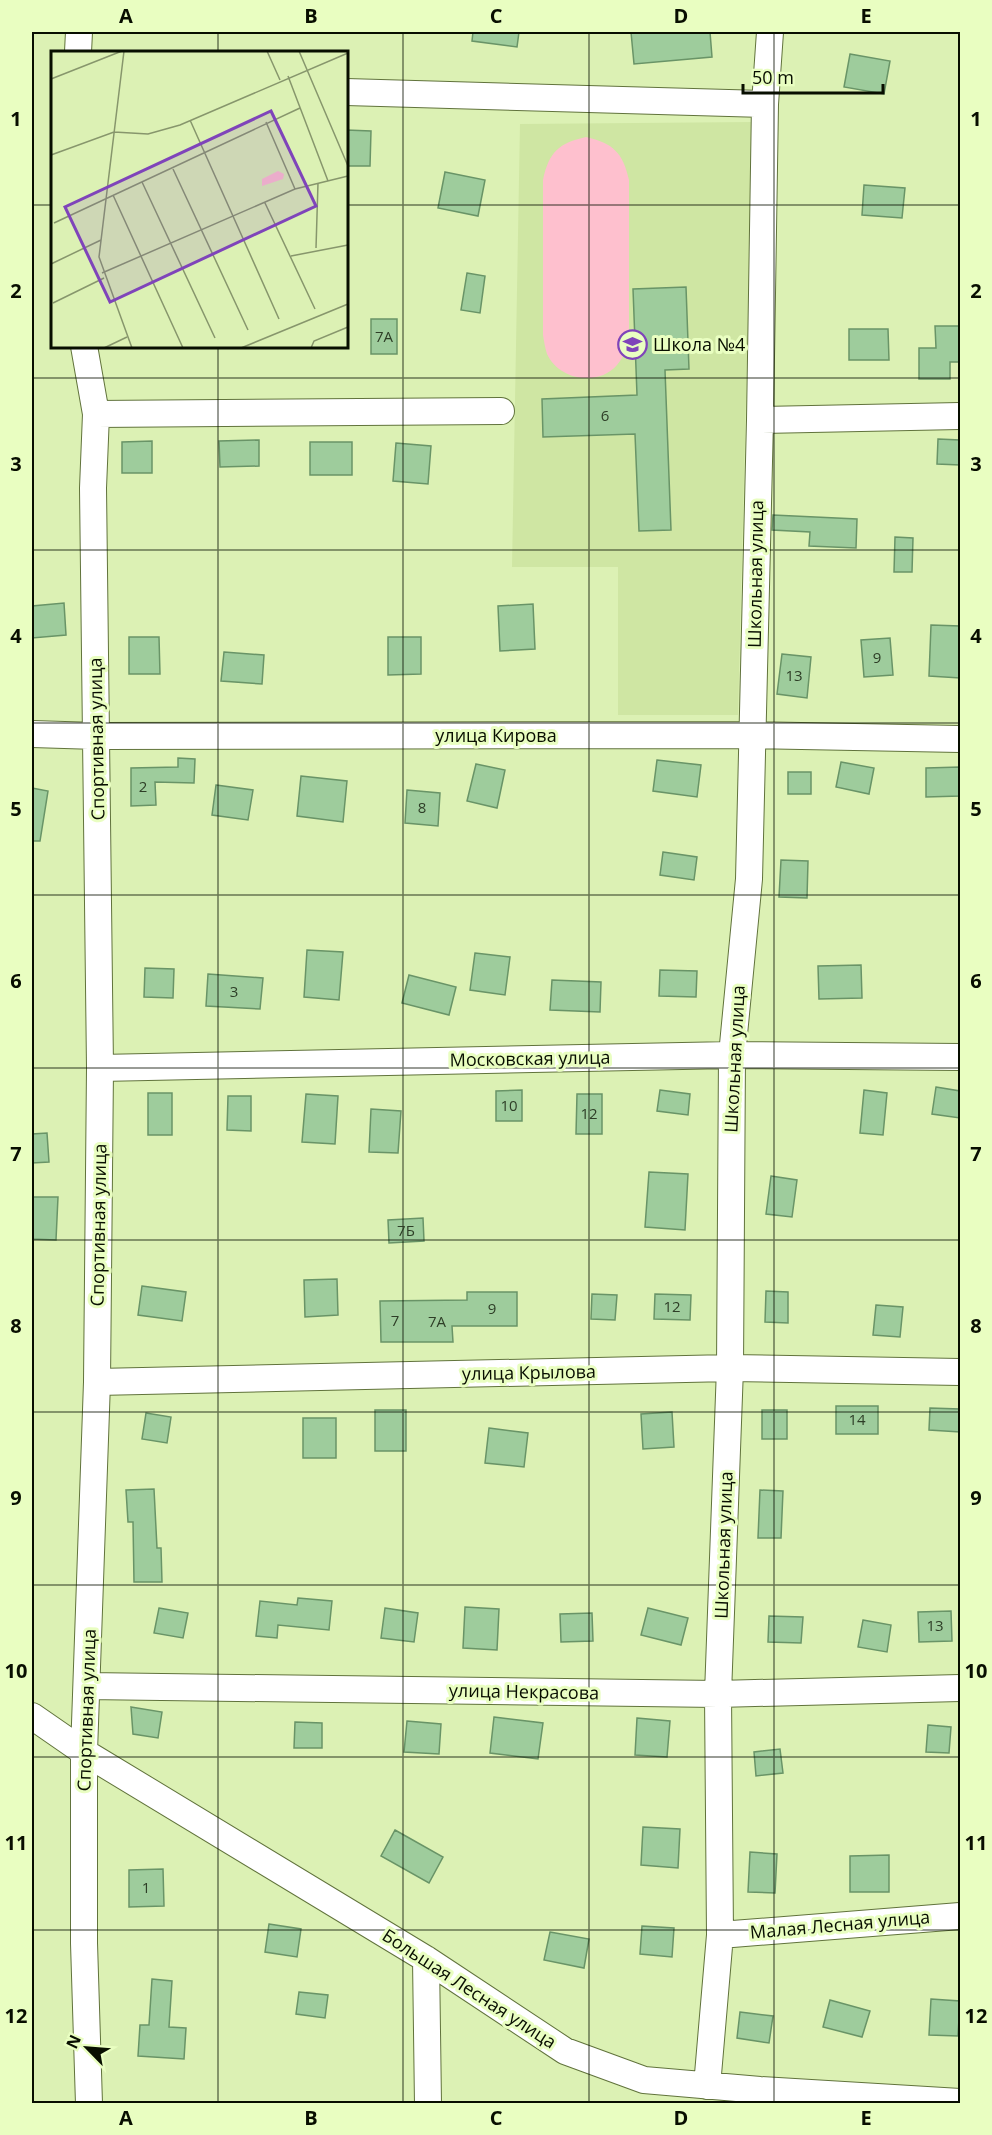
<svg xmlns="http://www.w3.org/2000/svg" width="992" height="2135" font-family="'Open Sans',sans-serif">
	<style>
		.built { fill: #cfe6a3 }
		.green { fill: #fec0ce }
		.building { fill: #9ecc9c; stroke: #699467; stroke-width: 1.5 }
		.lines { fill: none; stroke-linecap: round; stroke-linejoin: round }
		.minor-casing { stroke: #61733c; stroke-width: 28 }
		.minor { stroke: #fff; stroke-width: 26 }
		.grid { fill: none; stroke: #080e00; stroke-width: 1.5; stroke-opacity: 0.55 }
		.labels { text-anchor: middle; stroke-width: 6; stroke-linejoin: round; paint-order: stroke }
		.number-label { font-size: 15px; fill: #2e3e27 }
		.poi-label { font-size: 18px; fill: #080e00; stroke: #e9fec1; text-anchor: start }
		.street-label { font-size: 18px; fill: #080e00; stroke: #e9fec1 }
		.inset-road { fill: none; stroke: #87966c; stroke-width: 1.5 }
		.view { fill: #7f44ba; fill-opacity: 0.15; stroke: #7f44ba; stroke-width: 3 }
		.inset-edge { fill: none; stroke: #080e00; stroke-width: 3 }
		.neatline { fill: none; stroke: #080e00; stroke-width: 2 }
		.grid-label { font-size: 20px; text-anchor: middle; font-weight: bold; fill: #080e00 }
	</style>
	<rect width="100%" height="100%" fill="#dcf1b4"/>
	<path class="built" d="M753,122L738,715H618V567H512L520,124Z"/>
	<path class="green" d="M586,137C613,143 623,153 629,180V335C627,346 625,356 617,365C598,387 559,380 547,354C545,348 544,341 543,335V180C549,152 559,143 586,137Z"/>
	<path class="building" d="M473,32H519L517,47L472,41Z
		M631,32H710L712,57L634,64Z
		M850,54L890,61L884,94L844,87Z
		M346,130L371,131L370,166H346Z
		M445,172L485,180L478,216L438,208Z
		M864,185L905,188L902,218L862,215Z
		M467,273L485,276L480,313L461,310Z
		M686,287L689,369L665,370L671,530L639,531L635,434L543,437L542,399L637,395L633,289Z
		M371,319H397V354H371Z
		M935,326H960V362H950V379H919V348H936Z
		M849,329H888L889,360H849Z
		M938,439L960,440V465L937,464Z
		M259,440V466L220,467L219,441Z
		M152,441V473H122V442Z
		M310,442H352V475H310Z
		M396,443L431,446L428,484L393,481Z
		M773,515L857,519L856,548L809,546L810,532L772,530Z
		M895,537L913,538L912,572H894Z
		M64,603L66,635L32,638V606Z
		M533,604L535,649L500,651L498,606Z
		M931,625L960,626V678L929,676Z
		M129,637H159L160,674H129Z
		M388,637H421V674L388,675Z
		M890,638L893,675L864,677L861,640Z
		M224,652L264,655L262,684L221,681Z
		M782,654L811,657L807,698L777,694Z
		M178,758L195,759L194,783L155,782L156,805L131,806V768L178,767Z
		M657,760L701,765L697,797L653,791Z
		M841,762L874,768L869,794L836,787Z
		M476,764L505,770L497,808L467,801Z
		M960,767V796L926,797V768Z
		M788,772H811V794H788Z
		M301,776L347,781L343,822L297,816Z
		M216,785L253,790L248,820L212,815Z
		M32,788L48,791L40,841H32Z
		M407,790L440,793L438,826L405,823Z
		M663,852L697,857L694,880L660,875Z
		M781,860L808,861L807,898L779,897Z
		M307,950L343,952L339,1000L304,997Z
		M475,953L510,957L505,995L470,990Z
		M861,965L862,998L819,999L818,966Z
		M145,968L174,969L173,998L144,997Z
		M660,970L697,971L696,997L659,996Z
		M208,974L263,978L260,1009L206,1006Z
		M409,975L456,987L449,1015L402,1003Z
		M552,980L601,982L600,1012L550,1010Z
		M936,1087L960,1091V1118L932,1114Z
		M522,1090V1121H496V1091Z
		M660,1090L690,1094L688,1115L657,1111Z
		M864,1090L887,1093L883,1135L860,1133Z
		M148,1093H172V1135H148Z
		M306,1094L338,1096L335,1144L302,1142Z
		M577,1094H602V1134H576Z
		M228,1096H251V1131L227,1130Z
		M371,1109L401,1111L398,1153L369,1152Z
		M47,1133L49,1162L32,1163V1134Z
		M649,1172L688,1174L685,1230L645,1227Z
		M771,1176L797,1180L792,1217L766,1214Z
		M32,1197H58L56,1240L32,1239Z
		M423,1218L424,1241L389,1243L388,1220Z
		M337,1279L338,1315L305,1317L304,1280Z
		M142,1286L186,1292L182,1321L138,1315Z
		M766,1291L788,1292V1323L765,1322Z
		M467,1292H517V1326H452L453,1342H381L380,1301L467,1300Z
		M592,1294L617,1295L615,1320L591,1319Z
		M655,1294L691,1295L690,1320L654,1319Z
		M876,1305L903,1307L900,1337L873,1335Z
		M836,1406H878V1434H836Z
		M930,1408L960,1409V1432L929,1430Z
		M375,1410H406V1451H375Z
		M762,1410H787V1439H762Z
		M672,1412L674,1447L643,1449L641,1414Z
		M146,1413L171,1417L167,1443L142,1439Z
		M303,1418H336V1458H303Z
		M489,1428L528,1433L524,1467L485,1463Z
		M154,1489L157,1548H161L162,1582H134L133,1522H128L126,1490Z
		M760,1490L783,1491L781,1538H758Z
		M298,1598L332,1601L329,1630L278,1625L277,1638L256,1636L260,1601L297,1605Z
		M465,1607L499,1609L497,1650L463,1648Z
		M159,1608L188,1613L183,1638L154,1633Z
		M385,1608L418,1613L414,1642L381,1638Z
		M648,1608L688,1618L681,1645L641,1635Z
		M951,1611L952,1641L919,1642L918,1612Z
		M592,1613L593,1641L561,1642L560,1614Z
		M769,1616L803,1617L801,1643L768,1642Z
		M863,1620L891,1625L887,1652L858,1647Z
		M131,1707L162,1712L158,1738L133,1734Z
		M494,1717L543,1723L538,1759L490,1753Z
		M637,1718L670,1721L667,1757L635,1755Z
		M407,1721L441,1724L439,1754L404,1752Z
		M295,1722L322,1723V1748H294Z
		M928,1725L951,1727L949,1753L926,1752Z
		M780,1749L783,1773L756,1776L754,1752Z
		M643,1827L680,1829L678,1868L641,1865Z
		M395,1830L443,1857L429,1883L381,1856Z
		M750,1852L777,1854L775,1893L748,1892Z
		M889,1855V1892H850V1856Z
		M163,1869L164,1906L129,1907V1870Z
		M269,1924L301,1929L297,1957L265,1952Z
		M642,1926L674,1928L672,1957L640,1954Z
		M550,1932L589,1939L584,1968L544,1960Z
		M152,1979L172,1981L169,2027L186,2028L184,2059L138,2056L140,2025H149Z
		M299,1992L328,1995L325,2018L296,2014Z
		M931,1999L960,2001L958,2036L929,2035Z
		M830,2000L870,2011L862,2037L823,2027Z
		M740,2012L773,2016L769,2043L737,2038Z"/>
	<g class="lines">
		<defs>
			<path id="minor" d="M78,52L79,32
				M346,92L765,104
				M84,346L96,414L93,488L100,1068L97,1382L84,1752V1943L89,2104
				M96,414L501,411
				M760,420L960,416
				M32,734L97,736L752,735L960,739
				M100,1068L732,1055L960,1057
				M97,1382L730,1368L960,1372
				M87,1686L718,1694L960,1688
				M32,1716L84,1752L426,1959L565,2051L644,2080L760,2090L960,2102
				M720,1935L960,1916
				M426,1959L428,2104
				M707,2086L720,1935L718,1694L730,1368L732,1055L749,879L760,420L765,104L770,32"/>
		</defs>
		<use href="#minor" class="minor-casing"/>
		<use href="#minor" class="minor"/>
	</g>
	<path class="grid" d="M218,32V52M403,32V2104M589,32V2104M774,32V2104M32,205H52M346,205H960M218,346V2104M32,378H960M32,550H960M32,723H960M32,895H960M32,1068H960M32,1240H960M32,1412H960M32,1585H960M32,1757H960M32,1930H960"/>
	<defs>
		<symbol id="school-ring" viewBox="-11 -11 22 22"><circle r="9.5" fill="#e9fec1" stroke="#7f44ba" stroke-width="1.5"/><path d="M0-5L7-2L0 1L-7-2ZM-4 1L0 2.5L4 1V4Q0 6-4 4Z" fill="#7f44ba"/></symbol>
	</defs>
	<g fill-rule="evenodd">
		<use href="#school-ring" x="616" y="328" width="33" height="33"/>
	</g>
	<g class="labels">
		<g class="number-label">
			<text x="384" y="342">7А</text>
			<text x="605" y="421">6</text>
			<text x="877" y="663">9</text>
			<text x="794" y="681">13</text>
			<text x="143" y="792">2</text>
			<text x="422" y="813">8</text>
			<text x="234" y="997">3</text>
			<text x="509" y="1111">10</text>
			<text x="589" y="1119">12</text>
			<text x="406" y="1236">7Б</text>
			<text x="672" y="1312">12</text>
			<text x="492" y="1314">9</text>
			<text x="395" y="1326">7</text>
			<text x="437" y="1327">7А</text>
			<text x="857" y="1425">14</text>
			<text x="935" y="1631">13</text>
			<text x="146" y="1893">1</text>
		</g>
		<g class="poi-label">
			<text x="653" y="351">Школа №4</text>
		</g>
		<g class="street-label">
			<text transform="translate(756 574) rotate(-89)" y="6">Школьная улица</text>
			<text x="496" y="742">улица Кирова</text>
			<text transform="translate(97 739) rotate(-91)" y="6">Спортивная улица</text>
			<text transform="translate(530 1059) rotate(-1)" y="6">Московская улица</text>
			<text transform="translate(735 1059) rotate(-87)" y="6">Школьная улица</text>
			<text transform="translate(99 1225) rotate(-89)" y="6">Спортивная улица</text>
			<text transform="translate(529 1373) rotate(-1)" y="6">улица Крылова</text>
			<text transform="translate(724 1545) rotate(-88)" y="6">Школьная улица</text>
			<text transform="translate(524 1692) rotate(1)" y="6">улица Некрасова</text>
			<text transform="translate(87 1710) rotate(-88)" y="6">Спортивная улица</text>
			<text transform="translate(840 1925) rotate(-5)" y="6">Малая Лесная улица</text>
			<text transform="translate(469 1989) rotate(33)" y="6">Большая Лесная улица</text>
		</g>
	</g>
	<g transform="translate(51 51)">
		<rect width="297" height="297" fill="#dcf1b4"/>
		<path d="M227,120L233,123L232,128L211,135V128Z" fill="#fec0ce"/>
		<path class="inset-road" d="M73,0L48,206L81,297M216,0L229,29M248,0L297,115M237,25L277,130M0,28L71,0M139,69L228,268M215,71L244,138M0,104L63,81L97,83L129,74L297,2M122,118L197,279M91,131L164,287M62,144L132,297M214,152L264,258M3,172L249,57M265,197L267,132M240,205L297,194M0,213L50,189M51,222L244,138L297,125M2,252L53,227M53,297L76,286M190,297L297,253M260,297L263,290L297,276"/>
		<path class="view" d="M220,60L265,155L59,251L14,156Z"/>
		<rect width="297" height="297" class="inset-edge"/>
	</g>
	<rect width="992" height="2135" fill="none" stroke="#e9fec1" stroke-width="66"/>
	<g transform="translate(87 2048) rotate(295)" stroke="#e9fec1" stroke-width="4.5" paint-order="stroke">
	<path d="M0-4.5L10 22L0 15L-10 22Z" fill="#080e00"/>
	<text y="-9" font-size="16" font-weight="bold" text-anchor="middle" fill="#080e00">N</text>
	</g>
	<path d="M743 84v9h140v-9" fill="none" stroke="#080e00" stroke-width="3"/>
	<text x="752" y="84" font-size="18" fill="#080e00" stroke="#e9fec1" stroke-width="4.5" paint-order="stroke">50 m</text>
	<rect x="33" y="33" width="926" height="2069" class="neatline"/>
	<g class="grid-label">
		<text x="126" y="23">A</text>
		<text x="311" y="23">B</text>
		<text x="496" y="23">C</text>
		<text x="681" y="23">D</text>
		<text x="866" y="23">E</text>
		<text x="16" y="126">1</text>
		<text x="976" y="126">1</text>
		<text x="16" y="298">2</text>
		<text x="976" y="298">2</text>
		<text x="16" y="471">3</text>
		<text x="976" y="471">3</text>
		<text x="16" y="643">4</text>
		<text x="976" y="643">4</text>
		<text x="16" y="816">5</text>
		<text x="976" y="816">5</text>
		<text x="16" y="988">6</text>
		<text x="976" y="988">6</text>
		<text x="16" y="1161">7</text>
		<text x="976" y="1161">7</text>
		<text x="16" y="1333">8</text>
		<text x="976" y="1333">8</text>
		<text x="16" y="1505">9</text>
		<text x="976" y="1505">9</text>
		<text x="16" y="1678">10</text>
		<text x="976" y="1678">10</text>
		<text x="16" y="1850">11</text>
		<text x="976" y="1850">11</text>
		<text x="16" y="2023">12</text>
		<text x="976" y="2023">12</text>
		<text x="126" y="2125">A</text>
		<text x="311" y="2125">B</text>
		<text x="496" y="2125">C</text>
		<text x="681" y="2125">D</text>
		<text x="866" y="2125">E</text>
	</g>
</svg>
